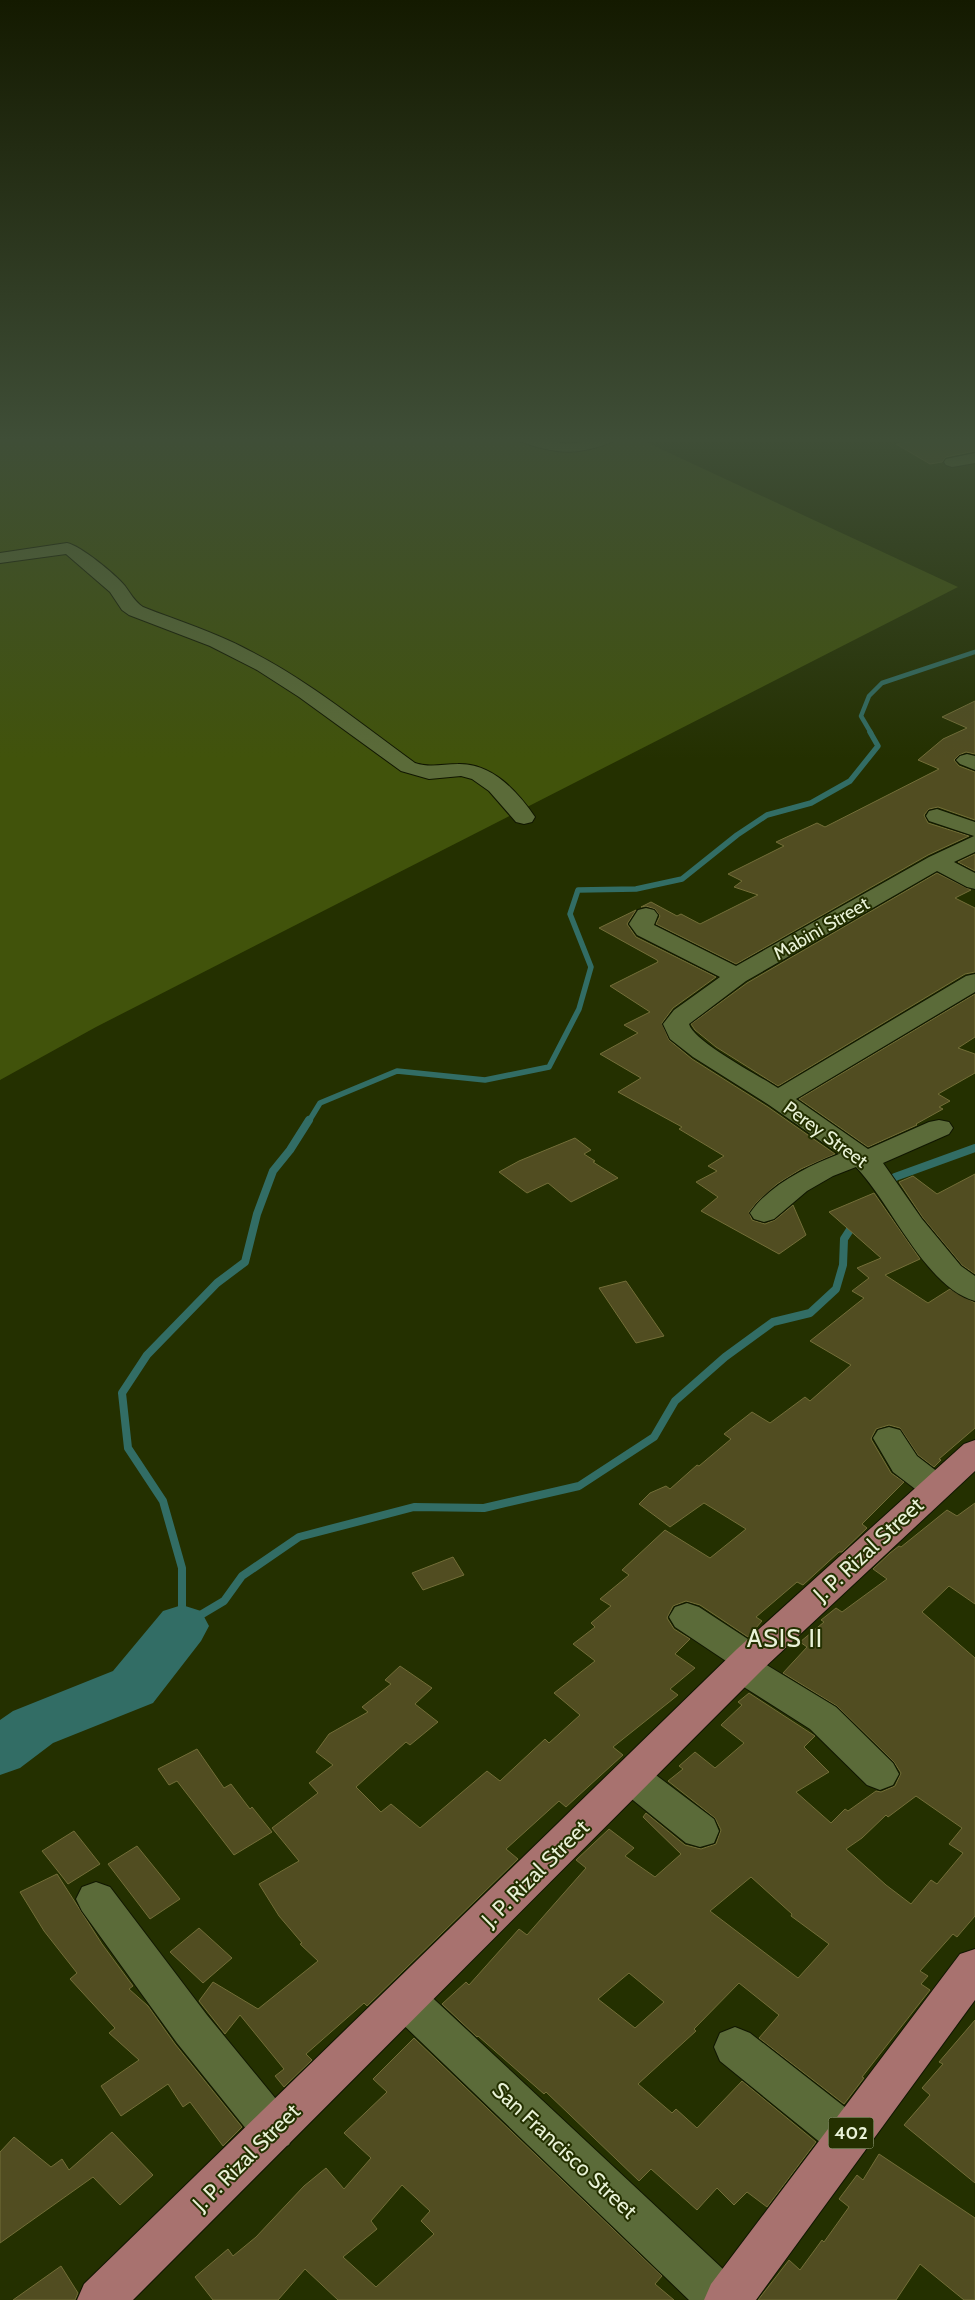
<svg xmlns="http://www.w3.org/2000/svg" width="975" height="2300" font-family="Cabin,sans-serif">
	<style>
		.green { fill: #41530b }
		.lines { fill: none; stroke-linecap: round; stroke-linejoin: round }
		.stream-far2 { stroke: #326d65; stroke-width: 4.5 }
		.stream-far1 { stroke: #326d65; stroke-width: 5.5 }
		.stream { stroke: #326d65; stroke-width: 8 }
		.river { fill: #326d65; fill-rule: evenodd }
		.building { fill: #514d21; stroke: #736e38; fill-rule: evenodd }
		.minor-casing { stroke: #101601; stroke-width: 2 }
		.major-casing { stroke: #101601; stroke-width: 2 }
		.minor { fill: #5b6b39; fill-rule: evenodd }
		.major { fill: #a8726f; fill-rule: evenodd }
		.labels { text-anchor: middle; stroke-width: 4; stroke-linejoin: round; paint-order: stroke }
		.shield { fill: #243000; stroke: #aeb896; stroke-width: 1 }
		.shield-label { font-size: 18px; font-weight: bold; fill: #e9f2d7 }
		.street-label { font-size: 19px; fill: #e9f2d7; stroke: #243000 }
		.near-street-label { font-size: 22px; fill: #e9f2d7; stroke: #243000 }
		.near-quarter-label { font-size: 25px; letter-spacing: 1px; fill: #e9f2d7; stroke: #243000 }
	</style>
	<rect width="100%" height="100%" fill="#243000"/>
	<path class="green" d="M0,437H635L958,587L96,1027L0,1080Z"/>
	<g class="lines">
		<path class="stream-far2" d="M871,733L861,716L869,696L882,683L975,652"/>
		<path class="stream-far1" d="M309,1121L320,1103L397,1071L485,1080L549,1067L579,1009L591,967L570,914L578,890L636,889L682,879L737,835L767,815L811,803L850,781L878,746L870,732"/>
		<path class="stream" d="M889,1185L895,1177L975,1148
			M182,1626V1568L163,1501L128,1448L122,1393L147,1355L217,1283L245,1262L257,1214L273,1171L290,1150L309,1120
			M182,1626L224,1601L242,1576L299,1537L414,1507L484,1508L579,1486L654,1437L675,1401L725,1357L773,1322L810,1313L836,1289L843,1265L844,1239L855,1222"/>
		<path class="river" d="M182,1605L201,1611L209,1626L201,1641L153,1703L53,1743L20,1768L0,1775V1720L13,1711L113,1671L163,1611Z"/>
	</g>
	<path class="building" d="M941,437H975V451L946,457L942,462L930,464L896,444Z
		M975,701V754L966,752L959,755L954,760L959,766L975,772V820L938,807L929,809L924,815L928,823L969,836L928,855L736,964L656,924L660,916L655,909L646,906L641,907L651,902L677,916L681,914L700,924L758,895L734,887L742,881L728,874L784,846L776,842L817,823L825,827L939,769L918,760L943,739L967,728L942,717Z
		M975,854V871L958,862Z
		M937,873L971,890L955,898L975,908V972L965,974L778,1086L716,1047L695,1030L691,1024L747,983Z
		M636,910L627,924L636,937L716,977L673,1008L662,1023L669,1040L692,1059L768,1107L835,1154L801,1169L777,1184L757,1202L749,1212L752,1220L765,1224L775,1220L793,1205L806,1235L779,1254L701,1211L718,1197L696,1182L717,1171L708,1166L724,1156L679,1129L682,1127L618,1092L641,1078L600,1054L638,1033L624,1025L650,1012L610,986L658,962L657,960L599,928Z
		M975,994V1037L958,1048L975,1054V1073L938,1094L950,1101L939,1107L943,1109L916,1124L917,1125L868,1147L799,1099Z
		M575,1138L591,1150L584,1154L595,1161L593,1162L618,1178L571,1202L548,1183L527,1193L499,1172L519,1161Z
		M975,1174V1274L962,1265L923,1218L899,1182L913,1176L937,1194Z
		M874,1193L920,1259L885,1275L928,1303L950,1289L975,1303V1428L939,1459L941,1460L934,1467L918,1455L900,1428L889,1425L876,1429L871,1439L891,1473L904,1482L862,1524L867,1528L842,1552H839L803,1585L797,1582L756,1617L762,1621L748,1637L700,1605L686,1601L673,1606L667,1618L674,1629L690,1639L675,1654L695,1668L670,1689L678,1695L613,1747L623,1755L566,1807L559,1801L506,1849L518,1859L367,2006L364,2003L306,2054L312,2060L284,2087L275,2076L284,2069L240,2015L225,2034L199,2001L213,1982L258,2009L318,1961L300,1944L302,1943L279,1916L259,1884L299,1861L272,1828L318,1793L309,1783L333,1765L316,1752L329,1734L368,1712L362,1707L391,1684L385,1680L400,1666L432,1688L415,1704L438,1722L410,1745L406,1742L356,1787L381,1812L391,1804L420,1828L487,1771L500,1781L545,1739L549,1743L580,1715L554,1693L595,1661L573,1644L595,1627L591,1623L611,1606L600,1599L629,1575L622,1570L665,1530L710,1558L746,1529L704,1503L670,1527L639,1504L650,1493L666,1486L670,1489L697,1465L699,1466L731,1439L724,1434L752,1412L770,1423L805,1397L810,1401L851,1365L810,1341L864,1298L852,1291L869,1278L857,1268L881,1258L829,1212Z
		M626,1281L664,1336L636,1343L599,1288Z
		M975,1503V1604L949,1586L922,1612L975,1658V1916L957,1937L953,1934L920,1971L928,1976L921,1984L930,1990L862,2077L864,2078L844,2104L759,2038L779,2015L739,1983L694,2029L696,2031L638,2084L672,2113L676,2109L697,2128L742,2081L816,2142L767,2207L747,2192L734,2205L717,2188L697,2210L651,2169L639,2181L546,2092L544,2094L478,2036L477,2037L442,2004L466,1982L469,1985L519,1929L527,1935L586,1868L576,1860L609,1829L634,1848L625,1856L655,1877L681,1854L643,1817L646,1813L685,1845L701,1849L716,1844L721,1830L715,1818L668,1781L683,1769L679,1766L695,1752L715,1768L744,1743L721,1725L742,1705L738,1702L749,1693L815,1736L804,1747L829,1772L796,1792L831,1823L845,1809L848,1811L876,1791L881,1792L895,1786L901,1773L894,1762L837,1706L783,1673L807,1647L800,1642L824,1622L821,1620L836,1608L842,1612L887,1579L873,1569L890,1553L899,1546L901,1547L947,1510L957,1516ZM916,1796L962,1828L949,1844L963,1853L937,1884L931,1880L911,1904L886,1885L846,1849L862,1838L886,1815L888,1817ZM751,1877L792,1914L791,1916L829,1944L798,1978L710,1911ZM629,1973L664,2002L635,2028L598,1999Z
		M453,1557L464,1575L423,1590L412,1573Z
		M197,1749L224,1788L231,1784L250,1809L252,1807L272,1832L234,1855L177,1781L169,1785L158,1769Z
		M74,1831L100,1864L68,1884L42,1851Z
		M137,1846L180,1899L150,1919L108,1864Z
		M57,1874L102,1944L133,1986L129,1989L148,2006L175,2044L242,2127L223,2146L190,2102L183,2107L168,2084L121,2116L101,2086L139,2060L109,2033L115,2028L70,1979L77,1973L44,1931L20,1892Z
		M199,1928L232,1958L203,1983L170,1952Z
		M975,2020V2183L904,2125L930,2095L922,2088L943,2064L939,2062Z
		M414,2038L662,2276L655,2284L674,2300H338L305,2269L278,2300H213L195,2277L228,2249L233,2256L256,2237L304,2186L326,2168L344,2189L371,2158L344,2133L387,2092L373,2079ZM402,2185L430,2211L421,2221L434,2234L376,2287L343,2257L377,2229L371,2221Z
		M112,2132L153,2175L120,2205L93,2177L0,2243V2152L14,2137L51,2167L62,2159L69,2170Z
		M879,2154L975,2218V2300H964L920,2264L896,2300H758L789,2260L800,2270L822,2240L824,2242L849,2207L839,2199L857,2175L863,2180Z
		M61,2266L78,2293L75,2300H13Z"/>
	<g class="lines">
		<defs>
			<path id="minor" d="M514,437H537L566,444L584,442L597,437H618L616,440C578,457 554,454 516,440Z
				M975,453V463L952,467L946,465L944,462L946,459Z
				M67,543C81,546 115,574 125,586C131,594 134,601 143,607C178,621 215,632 248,650C308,680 361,724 415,763C430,768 443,764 458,764C492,763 517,791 535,817L532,822L524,824L516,822L489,791L472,779L461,776L429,779L401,771L299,697L257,670L210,646L129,615L122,610L110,592L66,554L0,563V553Z
				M967,754L975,756V770L960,764L956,760L960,756Z
				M937,809L975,822V852L954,862L975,873V889L967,887L937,871L746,981L689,1024C694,1042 760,1076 778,1088L966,976L975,974V992L796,1099L868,1149L929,1122L939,1120L949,1122L953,1128L949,1134L883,1163L922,1219L961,1266L975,1276V1301C925,1287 891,1203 856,1167L833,1176L807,1191L774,1219L764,1222L754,1219L750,1213C769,1185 808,1166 839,1154L769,1105L693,1057L670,1039L663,1024L674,1010L720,977L637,935L629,924L638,910L646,908L654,910L658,915L654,925L736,966L929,857L974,836L929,821L926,816L929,811Z
				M889,1427L900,1430L917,1456L947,1479L952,1487L947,1495L935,1499L923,1495L893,1472L873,1438L878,1430Z
				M687,1603L699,1607L763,1649L768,1659L765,1664L836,1707L893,1763L899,1774L893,1785L880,1790L867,1785L810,1729L728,1677L723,1667L726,1661L675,1627L669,1617L675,1607Z
				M631,1761L644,1766L714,1819L719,1831L714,1843L700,1847L686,1843L618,1788L612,1777L618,1766Z
				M96,1882L110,1887L207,2015L289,2115L296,2130L289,2145L274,2151L259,2145L177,2043L82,1911L76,1899L82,1887Z
				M406,1981L421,1987L739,2284L746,2300H689L391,2013L385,2000L391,1987Z
				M735,2027L750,2033L864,2122L870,2137L864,2152L848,2158L832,2152L720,2061L714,2047L720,2033Z"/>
			<path id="major" d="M975,1440V1471L763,1669L133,2300H77L84,2284L737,1649L964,1444Z
				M975,1949V2000L756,2300H704L711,2284L960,1954Z"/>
		</defs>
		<use href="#minor" class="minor-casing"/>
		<use href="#major" class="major-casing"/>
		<use href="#minor" class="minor"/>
		<use href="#major" class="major"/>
	</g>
	<linearGradient id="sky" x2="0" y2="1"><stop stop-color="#141a00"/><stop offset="0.58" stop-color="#3f4e37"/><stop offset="1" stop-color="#3f4e37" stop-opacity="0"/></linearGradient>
	<rect width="975" height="759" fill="url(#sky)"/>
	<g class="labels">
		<rect class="shield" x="828.5" y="2117.5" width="45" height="31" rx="4"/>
		<g class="shield-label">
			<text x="851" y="2139">402</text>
		</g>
		<g class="street-label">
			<text transform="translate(821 928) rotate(-30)" y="7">Mabini Street</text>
			<text transform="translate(826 1134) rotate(36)" y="7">Perey Street</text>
		</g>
		<g class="near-street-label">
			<text transform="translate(868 1549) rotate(-43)" y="8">J. P. Rizal Street</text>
			<text transform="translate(535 1873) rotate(-45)" y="8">J. P. Rizal Street</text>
			<text transform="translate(565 2150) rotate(43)" y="8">San Francisco Street</text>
			<text transform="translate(246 2157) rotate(-45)" y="8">J. P. Rizal Street</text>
		</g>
		<g class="near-quarter-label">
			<text x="785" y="1647">ASIS II</text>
		</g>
	</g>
</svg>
